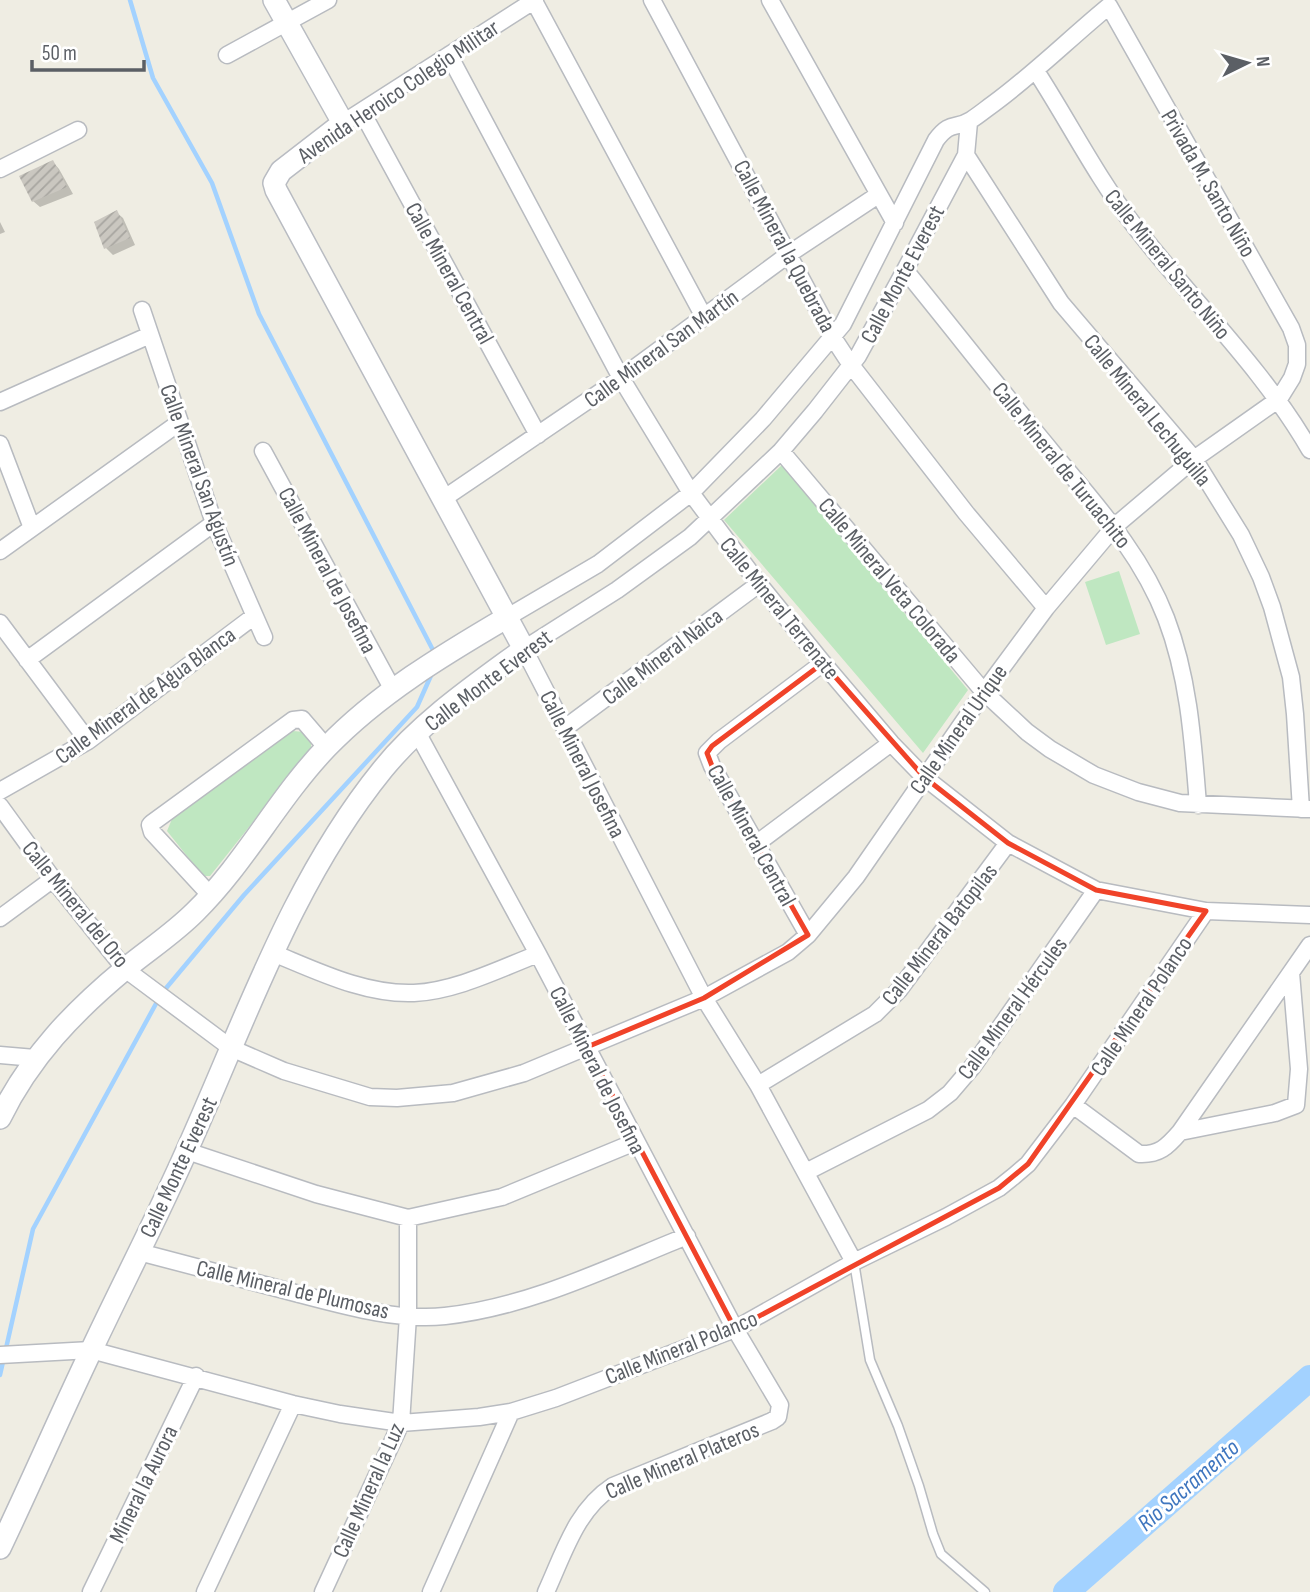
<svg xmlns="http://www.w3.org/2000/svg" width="1310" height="1592" font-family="'Sofia Sans Condensed',sans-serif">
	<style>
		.green { fill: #bfe7c1 }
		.shadow { fill: #0003 }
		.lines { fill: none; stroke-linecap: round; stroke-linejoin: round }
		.stream { stroke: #a3d2ff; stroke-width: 4.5 }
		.river { stroke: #a3d2ff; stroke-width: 26 }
		.building { fill: url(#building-hatch) }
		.lane-casing { stroke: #b8bbc0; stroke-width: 11 }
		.street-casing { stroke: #b8bbc0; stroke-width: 19 }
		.secondary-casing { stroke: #b9bcc2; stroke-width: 24 }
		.lane { stroke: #fff; stroke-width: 8 }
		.street { stroke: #fff; stroke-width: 16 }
		.secondary { stroke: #fff; stroke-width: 21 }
		.marked { fill: none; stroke: #f04329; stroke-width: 5; stroke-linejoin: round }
		.labels { text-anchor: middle; stroke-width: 6; stroke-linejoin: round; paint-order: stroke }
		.street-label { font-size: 23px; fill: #5b5f65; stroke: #fff }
		.water-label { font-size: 24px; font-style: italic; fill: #3f76bf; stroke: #fff }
	</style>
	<defs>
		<pattern id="building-hatch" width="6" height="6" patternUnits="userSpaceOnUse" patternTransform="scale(1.75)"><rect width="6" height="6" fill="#cac7c0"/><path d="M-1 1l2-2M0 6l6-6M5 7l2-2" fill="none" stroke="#a7a5a0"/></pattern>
	</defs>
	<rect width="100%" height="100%" fill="#efede3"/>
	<path class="green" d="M782,465L968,690L923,753L724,520Z
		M1119,571L1140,634L1106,645L1085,582Z
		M293,731L304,732L311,739V749L210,876H203L167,831L172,819Z"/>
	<path class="shadow" d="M53,162L59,169L73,194L40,207L33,201Z
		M116,212L123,218L135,245L113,255L106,248Z
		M0,222L5,232L0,234Z"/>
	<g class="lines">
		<path class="stream" d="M130,0L153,78L212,183L259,314L435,654
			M162,993L244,895L417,707L433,671
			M0,1375L33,1229L158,1000"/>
		<path class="river" d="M1066,1592L1310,1378"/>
	</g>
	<path class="building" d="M53,160L67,187L32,202L19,176Z
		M117,210L130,238L104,249L94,222Z"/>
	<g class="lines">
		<defs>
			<path id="lane" d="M854,1262L870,1360L898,1426L919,1486L933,1534L941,1554L985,1592"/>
			<path id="street" d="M652,0L832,336L851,365L966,513L1046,608
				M770,0L895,223
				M534,1L704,317
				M227,55L328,0
				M449,55L621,378L691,493L759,584L823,663L891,743L924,777L1008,843L1096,890L1206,911L1310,915
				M1036,71C1069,122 1096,176 1133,224C1191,300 1262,367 1310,450
				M362,112L538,435
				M343,123L535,0
				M966,155L1061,303L1194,459L1241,535L1261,577L1272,607L1291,677L1295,714L1301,809
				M0,169L78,130
				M905,270C954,330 1002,392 1052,452C1095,504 1141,553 1166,618C1189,678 1193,742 1198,805
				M142,310L214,523L264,637
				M0,402L150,335
				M0,444L32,528
				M263,451L393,690
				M781,451L984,692L1027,732L1050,749L1094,775L1138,792L1180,803L1310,809
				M443,499L621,378L789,254L878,195
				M0,551L180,422
				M0,623L88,741
				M27,660L214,523
				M565,728L759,584
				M418,734L538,954L735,1329L780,1405L778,1417L772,1421L613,1486C576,1510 564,1553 546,1592
				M0,791L88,741L253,617
				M0,806L53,879L125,969L231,1048L284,1071L370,1097L397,1098L453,1093L524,1073L704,998L788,952L808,935L856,877L984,692L1046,608L1115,526L1194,459L1279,399L1292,378L1297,364V345L1291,328L1109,6C1070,38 1034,74 993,104C986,109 979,115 971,120C955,130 951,120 936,140L843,324L763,419L691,493L598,564L506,618
				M756,844L891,743
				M211,896L152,832L150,825L152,823L293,720L302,719L326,747
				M0,918L53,879
				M808,935L712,766L707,753L719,741L823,663
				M273,953C317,971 365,995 414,993C456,991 499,969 538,954
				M0,1055L35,1058
				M758,1085L875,1014L899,990L1008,843
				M1073,1105L1139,1154C1159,1155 1167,1147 1180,1132L1310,945
				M1180,1132L1275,1113L1296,1105L1299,1069L1291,973
				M187,1151L316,1194L408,1218L502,1197L635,1142
				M806,1172L928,1110L950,1093L973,1066L1096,890
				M139,1252C192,1266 245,1280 299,1294C345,1306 397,1321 445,1316C529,1307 610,1267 687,1236
				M854,1262L758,1085L704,998L524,649L617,590L690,537L781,451L815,411L858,356L905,270L966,155L969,122
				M0,1355L91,1350L293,1404L340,1414L401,1423L479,1417L511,1412L556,1398L735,1329L854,1262L946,1217L999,1188L1014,1176L1028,1164L1073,1105L1206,911
				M91,1592L196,1376
				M205,1592L293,1404
				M323,1592L401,1423L408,1316V1218
				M431,1592L511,1412"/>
			<path id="secondary" d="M0,1118C30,1057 73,1012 125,969C148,950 173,934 195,912C245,863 278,798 327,747C378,694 443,655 506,618
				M0,1548C31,1483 60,1416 91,1351C123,1283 157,1218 187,1150C246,1019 292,881 383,769C422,721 475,685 524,649L276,190L274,183L281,171L343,123L274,0"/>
		</defs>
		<use href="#lane" class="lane-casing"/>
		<use href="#street" class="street-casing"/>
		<use href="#secondary" class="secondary-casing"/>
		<use href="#lane" class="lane"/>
		<use href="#street" class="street"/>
		<use href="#secondary" class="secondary"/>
	</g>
	<path class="marked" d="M823,663L924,777L1008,843L1096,890L1206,911L1028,1164L999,1188L735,1329L587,1047L704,998L808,935L712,766L707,753L712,746Z"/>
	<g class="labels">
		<g class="street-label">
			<text transform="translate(398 91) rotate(-34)" y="8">Avenida Heroico Colegio Militar</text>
			<text transform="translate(1209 183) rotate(60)" y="8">Privada M. Santo Niño</text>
			<text transform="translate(785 246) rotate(62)" y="8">Calle Mineral la Quebrada</text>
			<text transform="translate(1168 264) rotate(51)" y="8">Calle Mineral Santo Niño</text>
			<text transform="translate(450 273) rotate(61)" y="8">Calle Mineral Central</text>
			<text transform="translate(902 274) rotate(-62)" y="8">Calle Monte Everest</text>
			<text transform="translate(661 348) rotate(-36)" y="8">Calle Mineral San Martín</text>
			<text transform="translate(1148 410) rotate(51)" y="8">Calle Mineral Lechuguilla</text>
			<text transform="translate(1062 465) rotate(51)" y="8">Calle Mineral de Turuachito</text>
			<text transform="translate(200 475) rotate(70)" y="8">Calle Mineral San Agustín</text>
			<text transform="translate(328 570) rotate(62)" y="8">Calle Mineral de Josefina</text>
			<text transform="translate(890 580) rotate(50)" y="8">Calle Mineral Veta Colorada</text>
			<text transform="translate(780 608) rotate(51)" y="8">Calle Mineral Terrenate</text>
			<text transform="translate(662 656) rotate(-37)" y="8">Calle Mineral Naica</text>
			<text transform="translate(488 680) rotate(-37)" y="8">Calle Monte Everest</text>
			<text transform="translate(145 695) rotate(-36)" y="8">Calle Mineral de Agua Blanca</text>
			<text transform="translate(958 729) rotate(-55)" y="8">Calle Mineral Urique</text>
			<text transform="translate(583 764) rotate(63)" y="8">Calle Mineral Josefina</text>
			<text transform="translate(752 835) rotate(61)" y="8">Calle Mineral Central</text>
			<text transform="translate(76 904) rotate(51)" y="8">Calle Mineral del Oro</text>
			<text transform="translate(939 934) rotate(-52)" y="8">Calle Mineral Batopilas</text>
			<text transform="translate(1141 1006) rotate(-56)" y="8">Calle Mineral Polanco</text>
			<text transform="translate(1012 1008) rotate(-54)" y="8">Calle Mineral Hércules</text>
			<text transform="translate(598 1070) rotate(63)" y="8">Calle Mineral de Josefina</text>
			<text transform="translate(178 1167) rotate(-65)" y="8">Calle Monte Everest</text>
			<text transform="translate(293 1289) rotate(13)" y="8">Calle Mineral de Plumosas</text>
			<text transform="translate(681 1347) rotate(-22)" y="8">Calle Mineral Polanco</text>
			<text transform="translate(682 1460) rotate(-23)" y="8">Calle Mineral Plateros</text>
			<text transform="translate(143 1484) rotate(-64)" y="8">Mineral la Aurora</text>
			<text transform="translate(368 1490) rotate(-66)" y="8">Calle Mineral la Luz</text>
		</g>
		<g class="water-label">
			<text transform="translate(1188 1485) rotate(-41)" y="8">Rio Sacramento</text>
		</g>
	</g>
	<g transform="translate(1247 63) rotate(85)" stroke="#ffffff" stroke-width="5" paint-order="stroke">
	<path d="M0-5L12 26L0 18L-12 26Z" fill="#5b5f65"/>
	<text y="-10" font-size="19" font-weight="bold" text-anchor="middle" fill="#5b5f65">N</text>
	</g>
	<path d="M32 60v10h112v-10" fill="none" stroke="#5b5f65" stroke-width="3.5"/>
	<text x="42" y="60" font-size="21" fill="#5b5f65" stroke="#ffffff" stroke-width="5" paint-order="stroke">50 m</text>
</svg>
